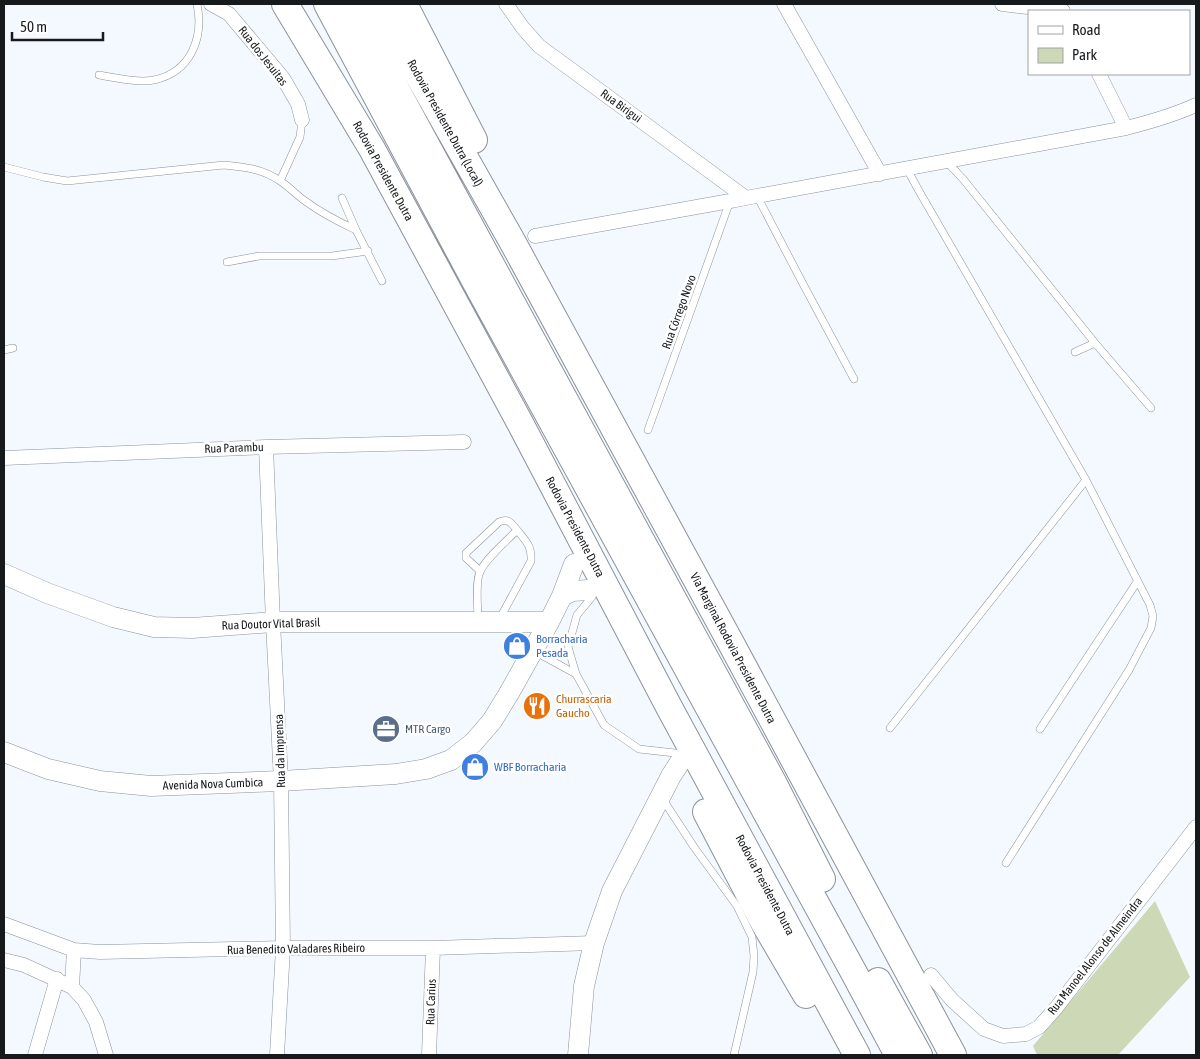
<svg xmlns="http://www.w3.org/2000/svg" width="1200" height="1059" font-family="'Asap Condensed',sans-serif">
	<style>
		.green { fill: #cdd8b7 }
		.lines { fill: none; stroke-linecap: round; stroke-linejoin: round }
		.lane-casing { stroke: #8b929b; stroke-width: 8 }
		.street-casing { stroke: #8b929b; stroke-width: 15 }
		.secondary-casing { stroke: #8b929b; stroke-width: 21 }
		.highway-casing { stroke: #8b929b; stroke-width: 28 }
		.lane { stroke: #fff; stroke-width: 7 }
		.street { stroke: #fff; stroke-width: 14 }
		.secondary { stroke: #fff; stroke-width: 20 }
		.highway { stroke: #fff; stroke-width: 26 }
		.labels { text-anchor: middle; stroke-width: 5; stroke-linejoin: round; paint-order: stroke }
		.street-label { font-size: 12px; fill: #171a1d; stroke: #fff }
		.shop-label { font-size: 12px; fill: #366cbe; stroke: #fff; text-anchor: start }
		.food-label { font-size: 12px; fill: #c56008; stroke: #fff; text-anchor: start }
		.service-label { font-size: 12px; fill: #4e5e75; stroke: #fff; text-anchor: start }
	</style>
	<rect width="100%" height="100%" fill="#f4f9ff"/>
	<path class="green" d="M1155,901L1190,977L1118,1055H1037L1033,1046Z"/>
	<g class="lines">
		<defs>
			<path id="lane" d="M99,75C117,78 137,83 154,80C191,72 204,38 197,4
				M947,162L963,179L1095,343L1151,408
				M4,167L43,177L67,181L224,165C245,167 263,169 280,181C290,187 298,197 308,203C323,214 339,222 356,230
				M280,181L300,137L302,120
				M757,196L802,282L854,379
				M342,198L356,230L382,281
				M227,262L259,256H332L368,251
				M4,350L13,348
				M1075,352L1095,343
				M648,430L730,201
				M480,571L466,558V553L499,522C509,518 511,523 517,530
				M478,619C478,608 475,582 480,572C485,559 507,541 517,530C526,541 532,546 531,561L499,620
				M538,648L543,656L576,674L604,725L639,749L675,753
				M576,674L568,647L577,615L592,597
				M890,728L1086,480L919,191L907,169
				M1040,729L1137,582
				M662,798L694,847L737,906L752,937L754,956L753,972L734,1055
				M1006,863L1129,670L1151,628L1153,616L1150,605L1086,480"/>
			<path id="street" d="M211,4L229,14L283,78L298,104L302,120
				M506,4L523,28L539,46L746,198
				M784,4L880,174
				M1002,4L1063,11
				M1099,74L1126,128
				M535,236L730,201L746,198L1126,128C1150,122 1174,115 1196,105
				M266,447L273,622L281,781L283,948L277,1055
				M4,458L266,447L464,442
				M4,924L74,950L100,952L283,948H433L594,943
				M4,960L24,965L72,987L84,1000L96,1022L106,1055
				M931,975L952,1000L984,1029L1003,1036L1026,1034L1039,1027L1056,1008L1196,827
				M72,987L74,950
				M35,1055L57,979
				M429,1055L433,948"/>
			<path id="secondary" d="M4,574L47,593L113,617L154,627L192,628L273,622H549
				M562,596L573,591L588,590
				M4,752L48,769L100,781L151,786L281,781L396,774L426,769L451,760L473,743L492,721L508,695L549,622L562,596L574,564
				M578,1055L584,986L594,943L612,891L671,776L680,762"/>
			<path id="highway" d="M285,4L372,149L519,421L669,707L857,1055
				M327,4L476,283L853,971L898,1055
				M350,4L525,327L774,784L822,879
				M378,4L512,241L732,645L953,1055
				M404,4L474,140
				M706,812L764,923L806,995
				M878,981L919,1055"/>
		</defs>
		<use href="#lane" class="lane-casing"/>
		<use href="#street" class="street-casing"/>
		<use href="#secondary" class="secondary-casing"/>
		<use href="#highway" class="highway-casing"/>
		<use href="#lane" class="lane"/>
		<use href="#street" class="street"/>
		<use href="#secondary" class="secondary"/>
		<use href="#highway" class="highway"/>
	</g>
	<defs>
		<symbol id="shop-disc" viewBox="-11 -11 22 22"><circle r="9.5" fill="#3f7fe0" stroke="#fff"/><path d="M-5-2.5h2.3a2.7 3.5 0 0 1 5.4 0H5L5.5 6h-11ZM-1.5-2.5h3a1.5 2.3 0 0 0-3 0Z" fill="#fff"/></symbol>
		<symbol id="restaurant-disc" viewBox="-11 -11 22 22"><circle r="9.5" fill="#e8710a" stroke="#fff"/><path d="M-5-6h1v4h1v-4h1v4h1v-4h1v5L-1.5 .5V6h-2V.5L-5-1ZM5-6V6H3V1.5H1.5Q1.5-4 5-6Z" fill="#fff"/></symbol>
		<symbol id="office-disc" viewBox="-11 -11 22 22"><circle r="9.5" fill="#5c6f8a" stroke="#fff"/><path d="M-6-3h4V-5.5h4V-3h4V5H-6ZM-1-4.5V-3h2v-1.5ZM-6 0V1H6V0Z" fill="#fff"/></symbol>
	</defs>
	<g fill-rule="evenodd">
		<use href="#shop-disc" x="501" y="630" width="32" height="32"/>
		<use href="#restaurant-disc" x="521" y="690" width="32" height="32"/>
		<use href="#office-disc" x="370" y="713" width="32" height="32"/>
		<use href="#shop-disc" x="459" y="751" width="32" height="32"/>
	</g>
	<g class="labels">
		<g class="street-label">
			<text transform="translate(263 56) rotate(52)" y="4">Rua dos Jesuítas</text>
			<text transform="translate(621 106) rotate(36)" y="4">Rua Birigui</text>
			<text transform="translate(445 123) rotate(61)" y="4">Rodovia Presidente Dutra (Local)</text>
			<text transform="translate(383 171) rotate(61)" y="4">Rodovia Presidente Dutra</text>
			<text transform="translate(679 312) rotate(-70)" y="4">Rua Córrego Novo</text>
			<text transform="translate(234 448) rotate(-2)" y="4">Rua Parambu</text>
			<text transform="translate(575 527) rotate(62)" y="4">Rodovia Presidente Dutra</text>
			<text transform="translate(271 624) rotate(-2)" y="4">Rua Doutor Vital Brasil</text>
			<text transform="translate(733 648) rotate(62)" y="4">Via Marginal Rodovia Presidente Dutra</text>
			<text transform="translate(280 751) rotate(-92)" y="4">Rua da Imprensa</text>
			<text transform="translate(213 784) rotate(-2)" y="4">Avenida Nova Cumbica</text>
			<text transform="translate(765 885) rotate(62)" y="4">Rodovia Presidente Dutra</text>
			<text transform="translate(296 949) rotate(-1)" y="4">Rua Benedito Valadares Ribeiro</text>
			<text transform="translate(1095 956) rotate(-52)" y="4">Rua Manoel Alonso de Almeindra</text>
			<text transform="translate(431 1002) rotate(-88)" y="4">Rua Carius</text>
		</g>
		<g class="shop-label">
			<text x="536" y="643">Borracharia<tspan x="536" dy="14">Pesada</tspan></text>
			<text x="494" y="771">WBF Borracharia</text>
		</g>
		<g class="food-label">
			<text x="556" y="703">Churrascaria<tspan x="556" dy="14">Gaucho</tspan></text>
		</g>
		<g class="service-label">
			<text x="405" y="733">MTR Cargo</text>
		</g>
	</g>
	<rect width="1200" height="1059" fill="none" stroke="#171a1d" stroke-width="10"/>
	<rect x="1028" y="10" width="162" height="65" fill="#ffffff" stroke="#a2a3a5"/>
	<rect x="1038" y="26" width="25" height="8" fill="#ffffff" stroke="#a2a3a5"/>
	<text x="1072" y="35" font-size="15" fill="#171a1d">Road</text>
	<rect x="1038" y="48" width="25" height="15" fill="#cdd8b7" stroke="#a2a3a5"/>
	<text x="1072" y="60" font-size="15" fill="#171a1d">Park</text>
	<path d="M12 32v8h91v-8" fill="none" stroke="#171a1d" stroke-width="2.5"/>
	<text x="20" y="32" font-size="15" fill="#171a1d" stroke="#ffffff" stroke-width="4" paint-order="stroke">50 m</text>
</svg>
